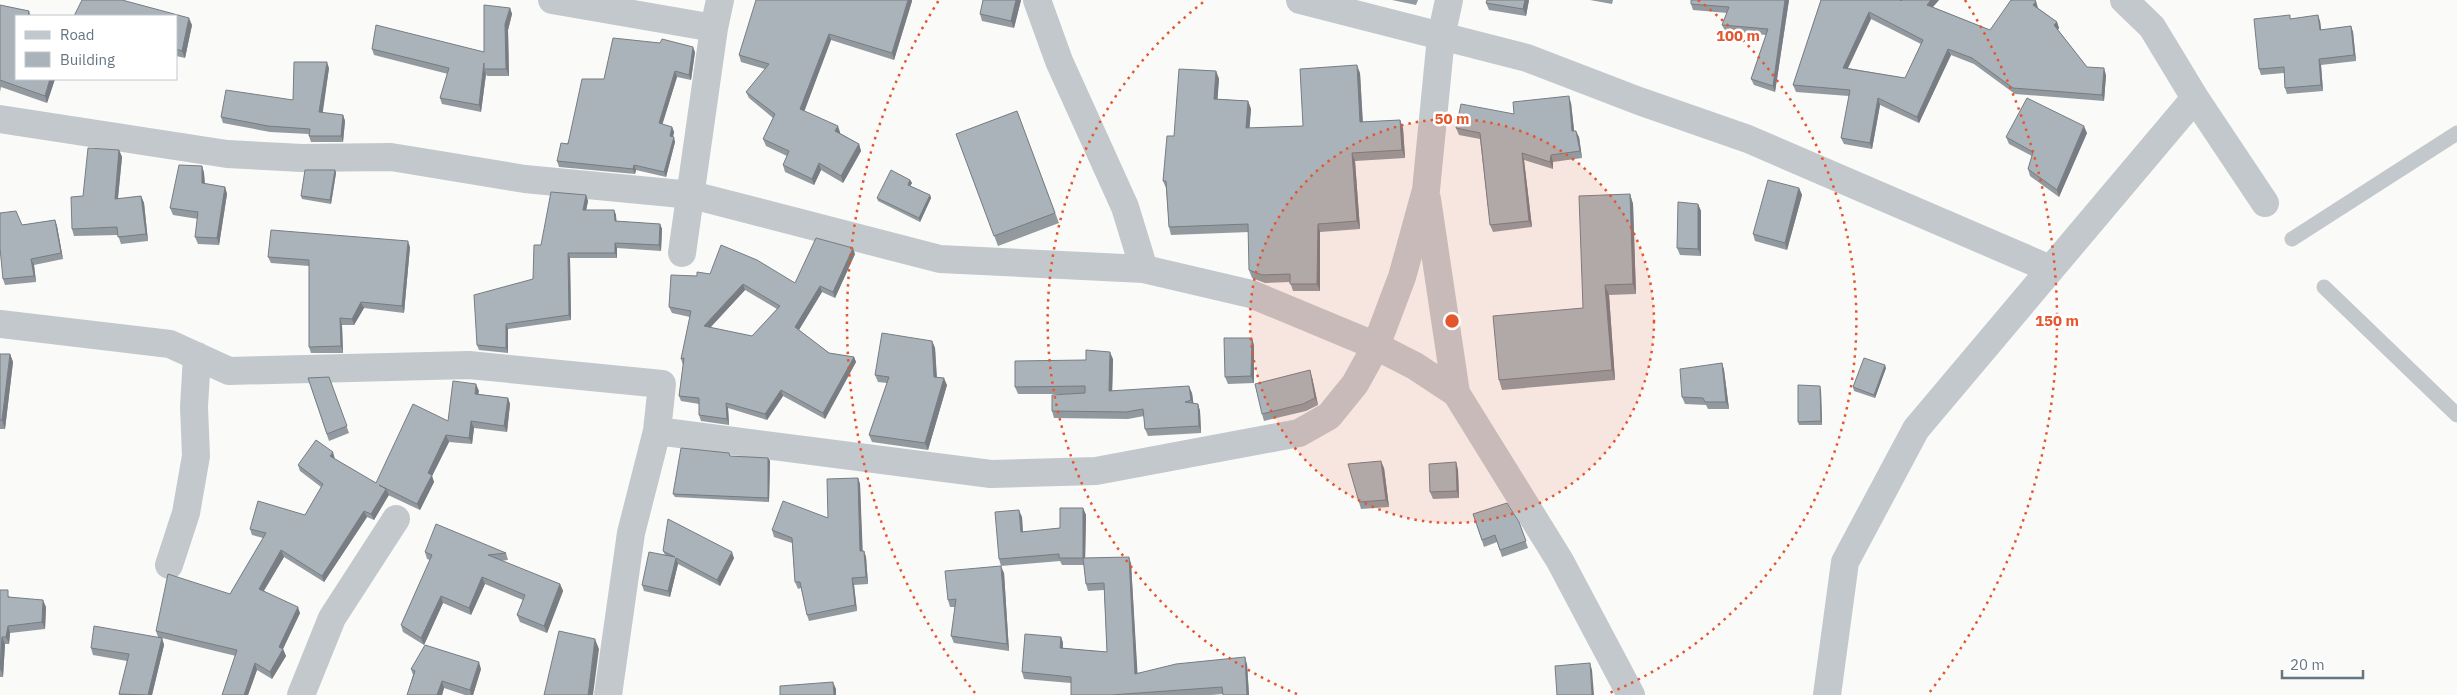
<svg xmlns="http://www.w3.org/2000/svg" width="2457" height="695" font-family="'IBM Plex Sans',sans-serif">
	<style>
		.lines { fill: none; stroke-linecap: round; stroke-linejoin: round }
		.service { stroke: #c3c8cc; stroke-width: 15 }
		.minor { stroke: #c3c8cc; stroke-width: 28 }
		.wall { fill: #929a9f; fill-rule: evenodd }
		.shaded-wall { fill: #777d82 }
		.building { fill: #aab3b9; stroke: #777d82; fill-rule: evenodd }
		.ring { fill: none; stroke: #e4572e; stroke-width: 2.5; stroke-dasharray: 2.5 5 }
		.centre { fill: #e4572e; stroke: #fff; stroke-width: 2.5 }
		.ring-label { font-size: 15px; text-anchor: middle; font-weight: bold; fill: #e4572e; stroke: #fff; stroke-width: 5; stroke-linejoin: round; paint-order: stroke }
	</style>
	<rect width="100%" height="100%" fill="#fafaf8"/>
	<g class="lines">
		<path class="service" d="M2292,239L2457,133
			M2324,287L2457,415"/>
		<path class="minor" d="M552,0L714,28
			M1037,0L1059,61L1125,207L1144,269
			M1300,0L1527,58L1639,101L1748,139L2050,269
			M2124,0L2152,27L2195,98L2265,203
			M0,119L227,154L302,158L391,157L525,179L692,195L940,259L1144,269L1251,294L1376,346L1415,366L1456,393L1560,561L1631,695
			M1427,199L1456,393
			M682,253L714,28L720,0
			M0,324L170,344L229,371L469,365L662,384L657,431L631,533L608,695
			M657,431L991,474L1096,471L1299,433L1329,416L1355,384L1376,346L1402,277L1426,190L1441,37L1449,0
			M169,565L186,513L196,456L194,407L197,356
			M301,695L332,618L396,519
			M1827,695L1845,562L1916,429L2195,98"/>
	</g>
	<path class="wall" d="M1021,0L1014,28L982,21L980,14Z
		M1392,0H1418L1416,5Z
		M1529,0L1526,16L1489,10L1486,3Z
		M1590,0H1613L1612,4Z
		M1691,0H1789L1775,92L1754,85L1751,79L1766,35L1725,31L1722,25L1727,13L1693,10L1691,4Z
		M1821,0L1901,1L1939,0L1933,7L1990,30L2038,8L2057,22L2059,28L2058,30L2087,67L2106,75L2104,101L2015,94L1974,64L1951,55L1919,123L1880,105L1872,149L1844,144L1841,138L1849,96L1796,92L1793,85ZM1871,19L1921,44L1905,78L1848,68Z
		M912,1L894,60L831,40L804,111L840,132V133L859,144L861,151L843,183L821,170L814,185L785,172L783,165L787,156L766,146L763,139L773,118L749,98L746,92L765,69L741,62L739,55Z
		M0,5L29,11L31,16H16V79H55L47,103L1,87L0,92Z
		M510,8L512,14L508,30L509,76H487L486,74L481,112L442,104L440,98L448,74L374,55L372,49L484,52Z
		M176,16L192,25L185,58L176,56Z
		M2291,19L2320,21L2321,30L2351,26L2353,32L2356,61L2321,65L2323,91L2287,94L2285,88L2284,73L2261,75L2259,69Z
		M695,52L691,80L677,77L662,124L672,127L674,132L673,137L675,142L666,177L636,170L635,174L559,167L557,161L604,79Z
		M329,68L322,113L343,115L345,121L343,142H311L309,136V134L270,132L223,123L221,117L293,100Z
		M1216,71L1219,79L1217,99L1248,101L1251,109L1249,128L1303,126L1360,73L1363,122L1400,120L1403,128L1405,158L1355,161L1360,229L1320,232V291H1293L1290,282L1265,283L1252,278L1249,270V232L1171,235L1169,227L1166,188L1163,181L1174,136Z
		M1571,103L1574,131L1579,137L1582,158L1553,162V169L1524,160L1532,227L1493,232L1490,225L1480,139L1459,135L1456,128L1514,114Z
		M1017,111L1059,223L998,246L956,134Z
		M2087,133L2059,197L2030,176L2028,169L2032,156L2009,144L2006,137Z
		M119,150L122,157L118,199L141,196L144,203L148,241L121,244L118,235L74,236L72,229L83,196Z
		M202,166L204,173L205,184L225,187L227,194L219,245L198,244L195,237L198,219L173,215L170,208Z
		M335,170L336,173L331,204L302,199L301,196Z
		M910,180L912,183L910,186L930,195L931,198L920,222L878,201L877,198Z
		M1799,188L1802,195L1787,250L1755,241L1753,234Z
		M1630,194L1633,204L1636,294L1609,295L1615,380L1502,390L1499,380L1583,308Z
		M586,195L588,201L586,210H614L616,215V221L660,224L662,229L661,251L617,248V258H570L571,320L508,329V353L479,350L477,345L533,279L541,245Z
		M1698,204L1701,211V256L1680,255L1677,248Z
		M55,220L57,226L63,259L34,265L36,282L5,285L3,279L22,225Z
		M410,247L404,313L364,308L354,325H342L343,353H311L309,347V266L271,263L268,257Z
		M855,254L835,298L822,292L799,330L829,353L854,357L856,362L825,419L783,396L767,420L728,408L729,425L701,421L699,415V404L681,401L679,396L683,365L681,359L690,317L672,313L669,307L697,276L710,274L795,283ZM745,290L777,309L752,336L710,328Z
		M932,341L935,348L937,377L947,385L928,450L872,442L869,435L887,383L878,382L875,375Z
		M1254,345V383L1228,384L1225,377Z
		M0,354H10L13,362L5,429H0Z
		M1113,359L1112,391L1192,393L1193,403L1198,404L1200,411L1201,433L1148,436L1145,429L1144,416L1128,419L1054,418L1052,411L1072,394H1018L1015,387L1086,360Z
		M1722,363L1724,370L1729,409H1708L1706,405L1685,404L1682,397Z
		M1886,368L1875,398L1854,391L1853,387Z
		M329,377L349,433L329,441L308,378Z
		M1312,377L1318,405L1306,411L1264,421L1262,414Z
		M1821,390L1822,425H1799L1798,422Z
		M479,391L478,394L508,398L510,404L507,432L474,428L472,444L449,442L432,476L434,482L420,510L388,495L374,520L367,517L324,582L284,557L264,591L300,613L283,649L286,656L272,679L257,670L248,695H222L236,656L162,638L164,645L152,695H119L127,661L93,655L91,648L158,637L156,631L230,594L263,538L252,535L250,529L305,515L321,487L300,471L298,465L335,459L376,483L448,421Z
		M731,456L768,458L770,461L769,502L675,497L673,494Z
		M1456,462L1458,470L1459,498L1433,499L1430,492Z
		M1384,468L1389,507L1361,509L1359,502Z
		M858,478L860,484L862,551H864L866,557L868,584L854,585L857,611L809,621L807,615L801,588L798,589L795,582L792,543L774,537L772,530L828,518Z
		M1083,508L1086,515L1085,558L1131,563L1137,673L1247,664L1249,695H1223V694L1212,695H1071V683L1024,679L1022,672L1061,637L1063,643V648L1107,652L1104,590L1088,591L1086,584L1084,565H1062L1060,561L1001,566L999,559L1022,517L1023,532L1060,528Z
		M1473,514L1519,522L1528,548L1502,557L1497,542L1484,547Z
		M663,551L734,558L720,586L678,564L670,597L644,591L642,585L665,555Z
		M425,552L506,553L508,560L501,561L560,584L563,591L547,633L520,622L517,615L523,600L485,584L471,615L443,603L424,645L403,632L401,625L430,560L427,559Z
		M1004,573L1009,651L954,643L951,636L955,607H950L948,600Z
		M0,590L10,597L46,607L45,629L10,633L9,644H5L3,677H0Z
		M411,669H481L473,695H465L444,688L442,695H407L413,675Z"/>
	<path class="shaded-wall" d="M908,0H912V1L894,60L892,53Z
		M1016,0H1021L1014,28L1011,21Z
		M1525,0H1529L1526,16L1523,9Z
		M1785,0H1789L1775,92L1773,86Z
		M1931,0H1939L1929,11L1927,5Z
		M2036,1L2038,8L2036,11L2033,5Z
		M510,8L512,14L508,30L509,76L506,69L505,24Z
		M1869,12L1871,19L1845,74L1843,68Z
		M2318,15L2320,21L2322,36L2320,30Z
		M189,18L192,25L185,58L182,51Z
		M2057,22L2059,28L2057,31L2054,25Z
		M2351,26L2353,32L2356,61L2354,55Z
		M829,34L831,40L803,115L800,109Z
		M693,47L695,52L691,80L689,75Z
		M1948,49L1951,55L1919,123L1917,117Z
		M2319,59L2321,65L2323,91L2321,85Z
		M327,62L329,68L322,118L319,112Z
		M484,63V69L486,74L481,112L479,105Z
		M1357,65L1360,73L1363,130L1360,122Z
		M2104,68L2106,75L2104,101L2102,95Z
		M675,71L677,77L661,129L659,123Z
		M1216,71L1219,79L1217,107L1214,99Z
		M50,79H55L47,103L45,96Z
		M1569,96L1571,103L1575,138L1572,131Z
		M1878,98L1880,105L1872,149L1870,143Z
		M1248,101L1251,109L1249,136L1246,128Z
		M343,115L345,121L343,142L341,136Z
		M1400,120L1403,128L1405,158L1402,150Z
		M838,126L840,132L838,138L835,131Z
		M2084,126L2087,133L2059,197L2057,190Z
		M672,127L674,132L672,141L670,136Z
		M1576,131L1579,137L1582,158L1580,151Z
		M674,137L675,142L666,177L664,172Z
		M859,144L861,151L843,183L841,176Z
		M119,150L122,157L117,206L115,199Z
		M1352,153L1355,161L1360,229L1357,221Z
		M1522,153L1524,160L1532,227L1529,221Z
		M1551,155L1553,162V169L1550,162Z
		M819,163L821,170L814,185L812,179Z
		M634,165L636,170L635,174L633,169Z
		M202,166L204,173L205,190L202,183Z
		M335,170L336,173L331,204L330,200Z
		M910,180L912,183L909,188L908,185Z
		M225,187L227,194L219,245L217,238Z
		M1799,188L1802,195L1787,250L1785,243Z
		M1630,194L1633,204L1636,294L1633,284Z
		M586,195L588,201L585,216L583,210Z
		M930,195L931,198L920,222L919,218Z
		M141,196L144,203L148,241L146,234Z
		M1698,204L1701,211V256L1698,249Z
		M614,210L616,215L617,226L615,221Z
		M55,220L57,226L63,259L61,253Z
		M660,224L662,229L661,251L659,245Z
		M1318,224L1320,232V291L1317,284Z
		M408,241L410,247L404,313L402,306Z
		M615,243L617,248V258L615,253Z
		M853,248L855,254L835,298L833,292Z
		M568,253L570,258L571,320L569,315Z
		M31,259L34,265L36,282L34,276Z
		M743,284L745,290L706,332L704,326Z
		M1605,285L1609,295L1615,380L1612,370Z
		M820,286L822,292L797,333L795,327Z
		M361,302L364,308L354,325L352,319Z
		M340,318L342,325L343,353L341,346Z
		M506,324L508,329V353L506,348Z
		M1252,338L1254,345V383L1251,376Z
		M932,341L935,348L937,384L934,377Z
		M1110,352L1113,359L1112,398L1109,391Z
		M10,354L13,362L5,429L2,420Z
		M854,357L856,362L825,419L823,413Z
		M1722,363L1724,370L1729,409L1726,402Z
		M1885,365L1886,368L1875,398L1874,395Z
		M1310,370L1312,377L1318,405L1315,398Z
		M944,378L947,385L928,450L925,443Z
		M476,384L479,391L477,400L475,394Z
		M1189,386L1192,393L1194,407L1191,400Z
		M1820,386L1821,390L1822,425L1821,421Z
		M781,390L783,396L767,420L765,414Z
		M508,398L510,404L507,432L504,426Z
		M726,403L728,408L729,425L727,419Z
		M1198,404L1200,411L1201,433L1199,426Z
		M471,421L474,428L472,444L469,438Z
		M446,435L449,442L432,476L434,482L420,510L417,504L428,473Z
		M333,452L335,459L332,463L330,456Z
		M768,458L770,461L769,502L768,498Z
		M1381,461L1384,468L1389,507L1386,500Z
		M1456,462L1458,470L1459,498L1457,491Z
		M858,478L860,484L863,557L860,551Z
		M386,489L389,495L374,520L371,514Z
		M1083,508L1086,515L1085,565L1083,558Z
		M1019,510L1022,517L1023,539L1021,532Z
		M364,511L367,517L324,582L322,576Z
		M281,550L284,557L261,595L259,589Z
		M864,551L866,557L868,584L866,577Z
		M732,552L734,558L720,586L717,580Z
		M1129,557L1131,563L1138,681L1135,674Z
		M676,558L678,564L670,597L668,591Z
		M1001,566L1004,573L1009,651L1007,644Z
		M482,577L485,584L471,615L469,608Z
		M852,578L854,585L857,611L855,605Z
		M560,584L563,591L547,633L544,626Z
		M441,596L443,603L424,645L421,638Z
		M43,600L46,607L45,629L42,622Z
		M298,607L300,613L281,653L279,647Z
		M8,626L10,633L9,644L6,637Z
		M2,637L5,644L3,677L1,670Z
		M1061,637L1063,643L1062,655L1060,648Z
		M162,638L164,645L152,695H148Z
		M595,639L599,649L593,695H588Z
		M283,649L286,656L272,679L270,672Z
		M1245,657L1247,664L1249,695H1247Z
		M479,662L481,669L473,695H471L470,690Z
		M255,663L257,670L248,695H244Z
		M1590,663L1592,670L1594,695H1592Z
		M442,681L444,688L442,695H437Z
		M833,682L836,689V695H834Z"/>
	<path class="building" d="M82,0H122L189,18L182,51L176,49V16H74Z
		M756,0H908L892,53L829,34L800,109L838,126L835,131L859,144L841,176L819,163L812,179L783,165L789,151L763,139L775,114L746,92L769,64L739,55Z
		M983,0H1016L1011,21L980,14Z
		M1487,0H1525L1523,9L1486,3Z
		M1691,0H1785L1773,86L1751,79L1768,29L1722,25L1729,7L1691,4Z
		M1821,0H1900L1901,1L1902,0H1931L1927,5L1990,30L2011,0H2034L2036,1L2033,5L2057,22L2054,25L2087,67L2104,68L2102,95L2013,88L1972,58L1948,49L1917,117L1878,98L1870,143L1841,138L1850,90L1793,85ZM1869,12L1923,40L1905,78L1843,68Z
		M0,5L29,11L28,16H16V79H50L45,96L0,80Z
		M484,5L510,8L505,24L506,69H484V63L479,105L440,98L449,68L372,49L376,25L484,52Z
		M2290,15V19L2318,15L2320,30L2351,26L2354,55L2319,59L2321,85L2285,88L2284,67L2259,69L2254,19Z
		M613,38L660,43L662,39L693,47L689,75L675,71L659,123L672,127L670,136L674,137L664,172L634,165L633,169L557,161L561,143L568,144L582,79H604Z
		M294,62H327L319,112L343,115L341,136H309L310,129L268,126L221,117L226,90L293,100Z
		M1357,65L1360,122L1400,120L1402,150L1352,153L1357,221L1318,224L1317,284H1290V274L1262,275L1249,270L1248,224L1169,227L1166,181H1163L1167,136H1174L1179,69L1216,71L1214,99L1248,101L1246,128L1303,126L1300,69Z
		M1569,96L1572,131H1576L1580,151L1551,155L1550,162L1522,153L1529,221L1490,225L1480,133L1456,128L1461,104L1514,114L1513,102Z
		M2027,98L2084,126L2057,190L2028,169L2033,152L2006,137Z
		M1017,111L1055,213L994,236L956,134Z
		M88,148L119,150L115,199L141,196L146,234L118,237L117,227L72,229L71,197L83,196Z
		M179,165L202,166V183L225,187L217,238L195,237L198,212L170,208Z
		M305,170H335L330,200L301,196Z
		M891,170L910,180L908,185L930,195L919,218L877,198Z
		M1768,180L1799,188L1785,243L1753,234Z
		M551,192L586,195L583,210H614L615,221L660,224L659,245L615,243V253H568L569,315L506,324V348L477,345L474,295L533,279L534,245H541Z
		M1630,194L1633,284L1605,285L1612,370L1499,380L1493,316L1583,308L1579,196Z
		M1678,202L1698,204V249L1677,248Z
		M16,211L22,225L55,220L61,253L31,259L34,276L3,279L0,248V213Z
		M271,230L408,241L402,306L361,302L352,319L340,318L341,346L309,347V260L268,257Z
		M816,238L853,248L833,292L820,286L795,327L829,353L854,357L823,413L781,390L765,414L726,403L727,419L699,415V398L679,396L684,358L681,359L691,311L669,307L671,275L697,276V272L710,274L721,245L757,260L795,283ZM743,284L780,306L752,336L704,326Z
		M882,333L932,341L934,377L944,378L925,443L869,435L889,377L875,375Z
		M1224,338H1252L1251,376L1225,377Z
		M1086,350L1110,352L1109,391L1189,386L1191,400L1185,402L1198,404L1199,426L1145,429L1143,409L1126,412L1052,411V395L1085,393V386L1015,387V361L1086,360Z
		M0,354H10L2,420H0Z
		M1864,358L1885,365L1874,395L1853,387Z
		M1722,363L1726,402H1705L1703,398L1682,397L1680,369Z
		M1310,370L1315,398L1303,404L1262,414L1255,384Z
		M329,377L347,426L327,434L308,378Z
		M453,381L476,384L475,394L508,398L504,426L471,421L469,438L446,435L428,473L432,475L417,504L379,485L386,489L371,514L364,511L322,576L281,550L259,589L298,607L279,647L283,649L270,672L255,663L244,695H222L237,650L156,631L168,574L230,594L266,533L250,529L258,501L305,515L323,484L298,465L316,440L333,452L330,456L376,483L413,404L448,421Z
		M1798,385L1820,386L1821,421L1798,422Z
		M681,448L729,453L730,456L768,458V498L673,494Z
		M1381,461L1386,500L1359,502L1348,464Z
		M1456,462L1457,491L1430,492L1429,464Z
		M858,478L860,551H864L866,577L852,578L855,605L807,615L800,582H795L792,538L772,530L783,501L828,518L827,479Z
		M1507,503L1519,522L1526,541L1500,550L1495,535L1482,540L1473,514Z
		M1060,508H1083V558H1059V554L999,559L995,512L1019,510L1021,532L1060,528Z
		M668,519L732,552L717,580L676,558L668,591L642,585L649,552L675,557L663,551Z
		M436,524L506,553L488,555L560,584L544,626L517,615L525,595L482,577L469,608L441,596L421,638L401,625L432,555L425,552Z
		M1129,557L1135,674L1176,664L1245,657L1247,695H1223L1222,687L1111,695H1071V677L1022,672L1025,634L1061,637L1060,648L1107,652L1104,583L1086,584L1083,558Z
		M1001,566L1007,644L951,636L956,599L948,600L945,571Z
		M0,590H8V597L43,600L42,622L8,626L6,637H2L0,670Z
		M94,626L162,638L148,695L119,694L129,654L91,648Z
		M559,631L595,639L589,688L588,695H544Z
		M425,645L479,662L470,690L442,681L437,695H407L415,671L411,669Z
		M1590,663L1592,695H1557L1555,666Z
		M833,682L834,695H780V686Z"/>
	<circle cx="1452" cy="321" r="202" fill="#e4572e" fill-opacity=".12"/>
	<g class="ring">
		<circle cx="1452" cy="321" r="202"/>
		<path d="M1297 694A404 404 0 0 1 1206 0M1698 0A404 404 0 0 1 1607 694"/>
		<path d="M975 693A605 605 0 0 1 939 0M1965 0A605 605 0 0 1 1929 693"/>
	</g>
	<circle cx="1452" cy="321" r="8" class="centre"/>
	<g class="ring-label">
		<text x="1738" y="41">100 m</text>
		<text x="1452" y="124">50 m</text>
		<text x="2057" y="326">150 m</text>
	</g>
	<rect x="15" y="15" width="162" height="65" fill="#ffffff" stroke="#c1c8cd"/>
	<rect x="25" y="31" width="25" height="8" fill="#c3c8cc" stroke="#c1c8cd"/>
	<text x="60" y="40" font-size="15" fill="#657683">Road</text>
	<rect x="25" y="52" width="25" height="15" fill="#aab3b9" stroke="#c1c8cd"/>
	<text x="60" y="65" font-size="15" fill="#657683">Building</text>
	<path d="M2282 670v8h81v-8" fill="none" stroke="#657683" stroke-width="2.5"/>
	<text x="2290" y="670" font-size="15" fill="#657683" stroke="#ffffff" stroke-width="4" paint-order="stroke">20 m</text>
</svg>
